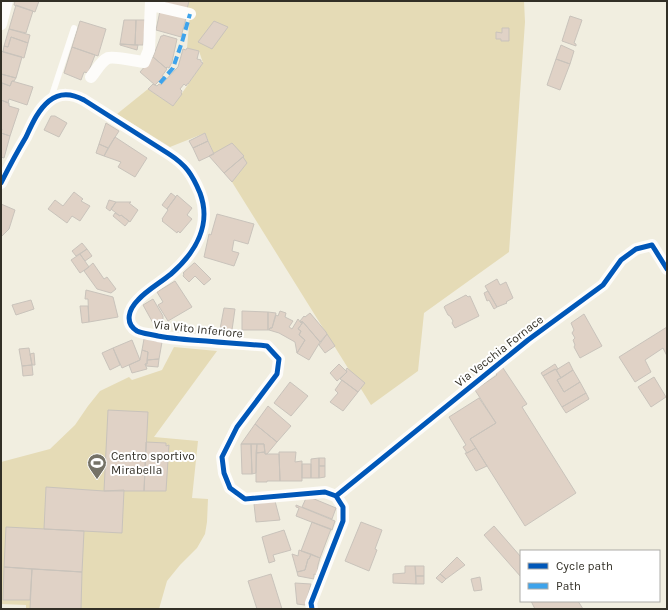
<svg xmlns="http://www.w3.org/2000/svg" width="668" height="610" font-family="Karla,sans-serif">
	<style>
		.green { fill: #e5dbb6 }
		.building { fill: #e0d2c6; stroke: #c9c3bb }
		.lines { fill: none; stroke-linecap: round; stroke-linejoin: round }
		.lane { stroke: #fdfcfa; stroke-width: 6 }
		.street { stroke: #fdfcfa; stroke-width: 12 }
		.quiet { stroke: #3ea3eb; stroke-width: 4; stroke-dasharray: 8 4; stroke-linecap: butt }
		.cycleway-casing { stroke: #fff; stroke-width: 8 }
		.cycleway { stroke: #0057b8; stroke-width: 5 }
		.labels { text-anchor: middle; stroke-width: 4; stroke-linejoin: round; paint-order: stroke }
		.street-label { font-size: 12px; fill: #322f26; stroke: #fff }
		.poi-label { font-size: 12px; fill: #322f26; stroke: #fff; text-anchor: start }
	</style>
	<rect width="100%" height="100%" fill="#f1eee0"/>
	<path class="green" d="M188,1H524L525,22L509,252L424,313L418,371L371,405L232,182L247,163L232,143L214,154L205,133L170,147L117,114L148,89L173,106L203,63L199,51L187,48L190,14L187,9Z
		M174,347L217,351L154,437L198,441L192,498L208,499L207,522L205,534L197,548L180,565L167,581L159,609H26V605L1,604V462L50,449L75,425L88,406L100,391L129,377L132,380L162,370Z"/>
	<path class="building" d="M15,1H39L35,12L14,5Z
		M162,1H189L187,9L162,2Z
		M16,5L33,11L26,33L9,29Z
		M160,11L186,18L181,37L156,30Z
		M570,16L582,20L574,43L576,44V46L562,41Z
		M124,20H136L135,45L120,44Z
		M136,20H146L143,45H135Z
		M80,21L106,29L98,56L72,47Z
		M214,21L228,27L212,49L198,42Z
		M502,28H509V41H501V39H496V32L502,33Z
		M9,29L30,35L28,43L11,37L8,47L4,46Z
		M163,35L177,39L172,62L169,68L167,67L166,68L153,57L161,36H163Z
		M11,37L28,43L24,58L3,52L4,46L8,47Z
		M120,44L138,45L137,50L120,45Z
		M561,45L574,51L570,64L556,59Z
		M72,47L95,55L88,73L84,72L81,80L64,73Z
		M187,48L199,51L197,59L201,60V62L203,63L188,84H187L186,86L184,84L180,89L182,91L181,93L182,94L173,106L148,89L153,84L157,86L159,84L161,85L176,69L178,67L183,49L186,50Z
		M1,51L22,57L16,78L1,74Z
		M153,57L167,69L162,76L163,77L155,85L140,72Z
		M556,59L570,64L560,90L547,85Z
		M1,74L16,78L14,81H12L10,86L2,83L1,86Z
		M12,81L33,87L27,105L9,99L8,103L1,100L2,83L10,86Z
		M1,100L9,103V106L19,109L10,136L1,133L2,129L1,128Z
		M51,116H55L67,123L59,137L44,130Z
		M106,123L119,131L108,148L99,144Z
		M1,133L10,136L4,158L1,157Z
		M205,133L208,141L193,148L189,141Z
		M115,137L147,158L135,177L118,167L121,162L104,156Z
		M208,141L214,154L199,161L193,148Z
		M232,143L244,156L224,173L209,156Z
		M99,144L108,148L104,156L96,153Z
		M243,157L247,163L232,182L224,173Z
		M74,192L83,199L81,201L90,206L80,221L72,216L67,223L48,209L55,200L63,206Z
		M171,193L176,197L167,209L162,205Z
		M177,195L192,208L187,215L192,219L180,233L178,231L177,233L162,221L163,220L162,219L168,210L167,209Z
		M109,200L116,202L110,211L106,208Z
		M116,202H131L129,203L138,210L130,222L121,215L120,216L111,209Z
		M1,204L15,210L9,229L1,237Z
		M115,213L120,216L121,215L129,221L125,226L113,216Z
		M217,214L254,224L248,244L234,240L232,251L239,253L234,266L204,257L209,234L211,235Z
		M82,243L87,249L76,256L72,251Z
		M87,249L92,256L85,261L80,254Z
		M80,254L89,267L80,273L71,260Z
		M93,263L104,279L107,277L116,289L111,293L97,289L84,271Z
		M194,263H195L211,279L204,285L195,276L189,282L183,276L184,274L183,273Z
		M497,279L500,285L506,282L513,298L506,302L507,303L497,307L485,286Z
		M175,281L192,307L168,321L158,305L163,302L157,292Z
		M86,290L113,297L118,317L89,322L88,299H85Z
		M488,291L497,307L494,309L489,300L487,301L484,293Z
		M466,295L468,297L470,296L479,316L455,328L452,323L453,321L450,316L448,315L444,307L445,306Z
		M153,299L163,316V323H153L143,305Z
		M31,300L34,309L16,315L12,305Z
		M80,306H88L89,322L82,323Z
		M224,308L235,309L232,330L220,329Z
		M242,311L268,312V330H242Z
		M280,311L286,313L285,317L293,321L289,327L292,329L298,319L301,323L302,321L303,322L298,329L301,331L299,335L305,340L297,353L295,342L279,333L269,330L270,328H272L276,315L278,316Z
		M268,312L276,313L272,328H270L269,330H268Z
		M310,313L326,332L327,334L320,342L302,321L301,323L300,321L304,316L305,317Z
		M584,314L602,346L580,358L574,347L575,345L573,340L575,338L572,333L574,330L571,323Z
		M303,322L320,342L309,360L297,353L305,340L299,335L301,331L298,329Z
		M667,327V356L663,348L645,360L651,372L635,382L619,357Z
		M327,334L335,346L325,353L319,345Z
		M144,339L162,342L159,359L147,360L148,352L142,350Z
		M132,340L140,360L122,368L113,348Z
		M29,348L32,365L22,366L19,349Z
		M113,348L120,365L110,370L102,353Z
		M142,350L148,352L147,364H145L147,369L132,373L129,365L140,360Z
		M34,353L35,365H32L30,354Z
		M159,359L158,367L146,366L145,364H147V360Z
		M569,362L573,370L561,378L556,370Z
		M339,364L347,372L337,381L330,373Z
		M555,364L558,369L556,370L555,369L543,376L541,373Z
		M32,365L33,375L23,376L22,366Z
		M501,365L527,404L522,407L576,493L525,526L470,439L496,423L475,390L497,375L493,370Z
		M347,368L365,383L358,392L346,383L340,379L347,372L346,370Z
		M556,369L561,378L557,380L564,392L580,382L586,393L562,407L543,376Z
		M573,370L580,382L564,392L557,380Z
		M654,377L666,397L651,407L638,387Z
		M342,380L358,392L343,411L330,402L338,393L335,390Z
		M290,382L308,396L291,416L274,403Z
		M586,393L589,399L566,413L562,407Z
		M479,398L496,423L470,439L476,448L467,453L463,447L466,445L449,417Z
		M268,406L291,426L277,442L255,424Z
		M108,410L148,412L144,491H104Z
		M255,424L277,442L267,454H265L264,444H241Z
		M146,442L166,443V446L169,445L166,491H144Z
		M241,444H251L252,474H242Z
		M251,444H257L256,473L252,474Z
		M257,444H264L265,452L256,453Z
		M476,448L487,466L476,471L465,453H467Z
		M265,452V454H279L280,481H267V482H256V453Z
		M279,452H296L295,462L302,461V481H280Z
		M319,458H325V466H319Z
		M319,458V478H311V459Z
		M302,464H311V478H302Z
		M319,466H325V477L319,478Z
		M46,487L104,491L124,490L122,533L44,529Z
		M307,496L336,508L332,519L302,507Z
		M275,501L280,520L256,522L254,504Z
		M296,505L335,521L332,530L296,516L299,508L296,507Z
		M312,522L331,529L320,558L301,551Z
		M361,522L382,530L375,549L377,550L369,571L345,561Z
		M494,526L521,557V577L484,535Z
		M6,527L84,531L82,572L4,567Z
		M284,530L291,550L273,555L275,561L269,563L262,537Z
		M299,550L311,554L309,559H308L305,570L297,572L292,554L298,556Z
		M311,554L320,558L318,565L317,575L314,574V579L298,576L297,572L305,570L308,559H309Z
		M457,557L465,565L446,579L440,574Z
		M405,566H415L416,584L393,583V574L405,573Z
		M415,566H424V576H416Z
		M4,567L32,569L30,600H3Z
		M32,569L82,572L81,609H30Z
		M271,574L282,609H257L248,581Z
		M440,574L446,579L442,583L436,578Z
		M416,576H424V584H416Z
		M480,577L482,590L474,591L471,579Z
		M295,583L311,584L305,605L297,604Z
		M531,601H578L583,609H535Z"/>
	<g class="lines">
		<path class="lane" d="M51,98L74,28"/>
		<path class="street" d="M151,5L190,14
			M1,24L7,1
			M91,77C96,71 101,61 108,58C115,56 136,61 144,62L149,50L151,1
			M1,183C9,167 17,152 26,137C32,124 38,110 49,101C60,92 73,94 84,100L169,154C186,165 192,174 200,193C212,225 195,253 171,274C160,283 147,290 138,300C129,309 124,323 137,331C143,334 151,334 158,336C174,339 190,340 206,341C226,343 247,344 267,346L279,359L277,374L237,427L222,457L224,473L230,488L245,499L325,492L336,496L343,507V521L311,603L312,609
			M336,496L528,340L603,285L621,260L636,249L652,245L667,269"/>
		<path class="quiet" d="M160,83L173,68L182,42L190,14"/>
		<defs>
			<path id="cycleway" d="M1,183C9,167 17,152 26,137C32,124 38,110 49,101C60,92 73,94 84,100L169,154C186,165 192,174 200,193C212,225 195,253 171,274C160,283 147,290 138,300C129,309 124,323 137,331C143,334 151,334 158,336C174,339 190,340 206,341C226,343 247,344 267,346L279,359L277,374L237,427L222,457L224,473L230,488L245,499L325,492L336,496L343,507V521L311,603L312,609
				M336,496L528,340L603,285L621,260L636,249L652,245L667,269"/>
		</defs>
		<use href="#cycleway" class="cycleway-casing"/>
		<use href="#cycleway" class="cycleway"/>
	</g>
	<defs>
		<symbol id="stadium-pin" viewBox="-11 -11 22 30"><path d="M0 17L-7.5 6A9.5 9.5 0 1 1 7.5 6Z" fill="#757267" stroke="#fff"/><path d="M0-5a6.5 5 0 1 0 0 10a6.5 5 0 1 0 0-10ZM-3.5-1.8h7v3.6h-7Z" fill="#fff"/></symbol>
	</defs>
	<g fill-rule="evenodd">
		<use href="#stadium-pin" x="86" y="452" width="22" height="30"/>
	</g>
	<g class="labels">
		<g class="street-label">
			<text transform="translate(198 329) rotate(6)" y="4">Via Vito Inferiore</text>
			<text transform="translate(499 351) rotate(-38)" y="4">Via Vecchia Fornace</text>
		</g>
		<g class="poi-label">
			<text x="111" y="460">Centro sportivo<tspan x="111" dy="14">Mirabella</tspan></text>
		</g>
	</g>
	<rect width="668" height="610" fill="none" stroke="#322f26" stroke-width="4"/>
	<rect x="520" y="550" width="140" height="52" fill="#ffffff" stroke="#adaca8"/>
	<rect x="528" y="563" width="20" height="6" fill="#0057b8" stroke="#adaca8"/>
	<text x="556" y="570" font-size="12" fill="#322f26">Cycle path</text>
	<rect x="528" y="583" width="20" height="6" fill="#3ea3eb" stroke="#adaca8"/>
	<text x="556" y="590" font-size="12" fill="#322f26">Path</text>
</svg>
